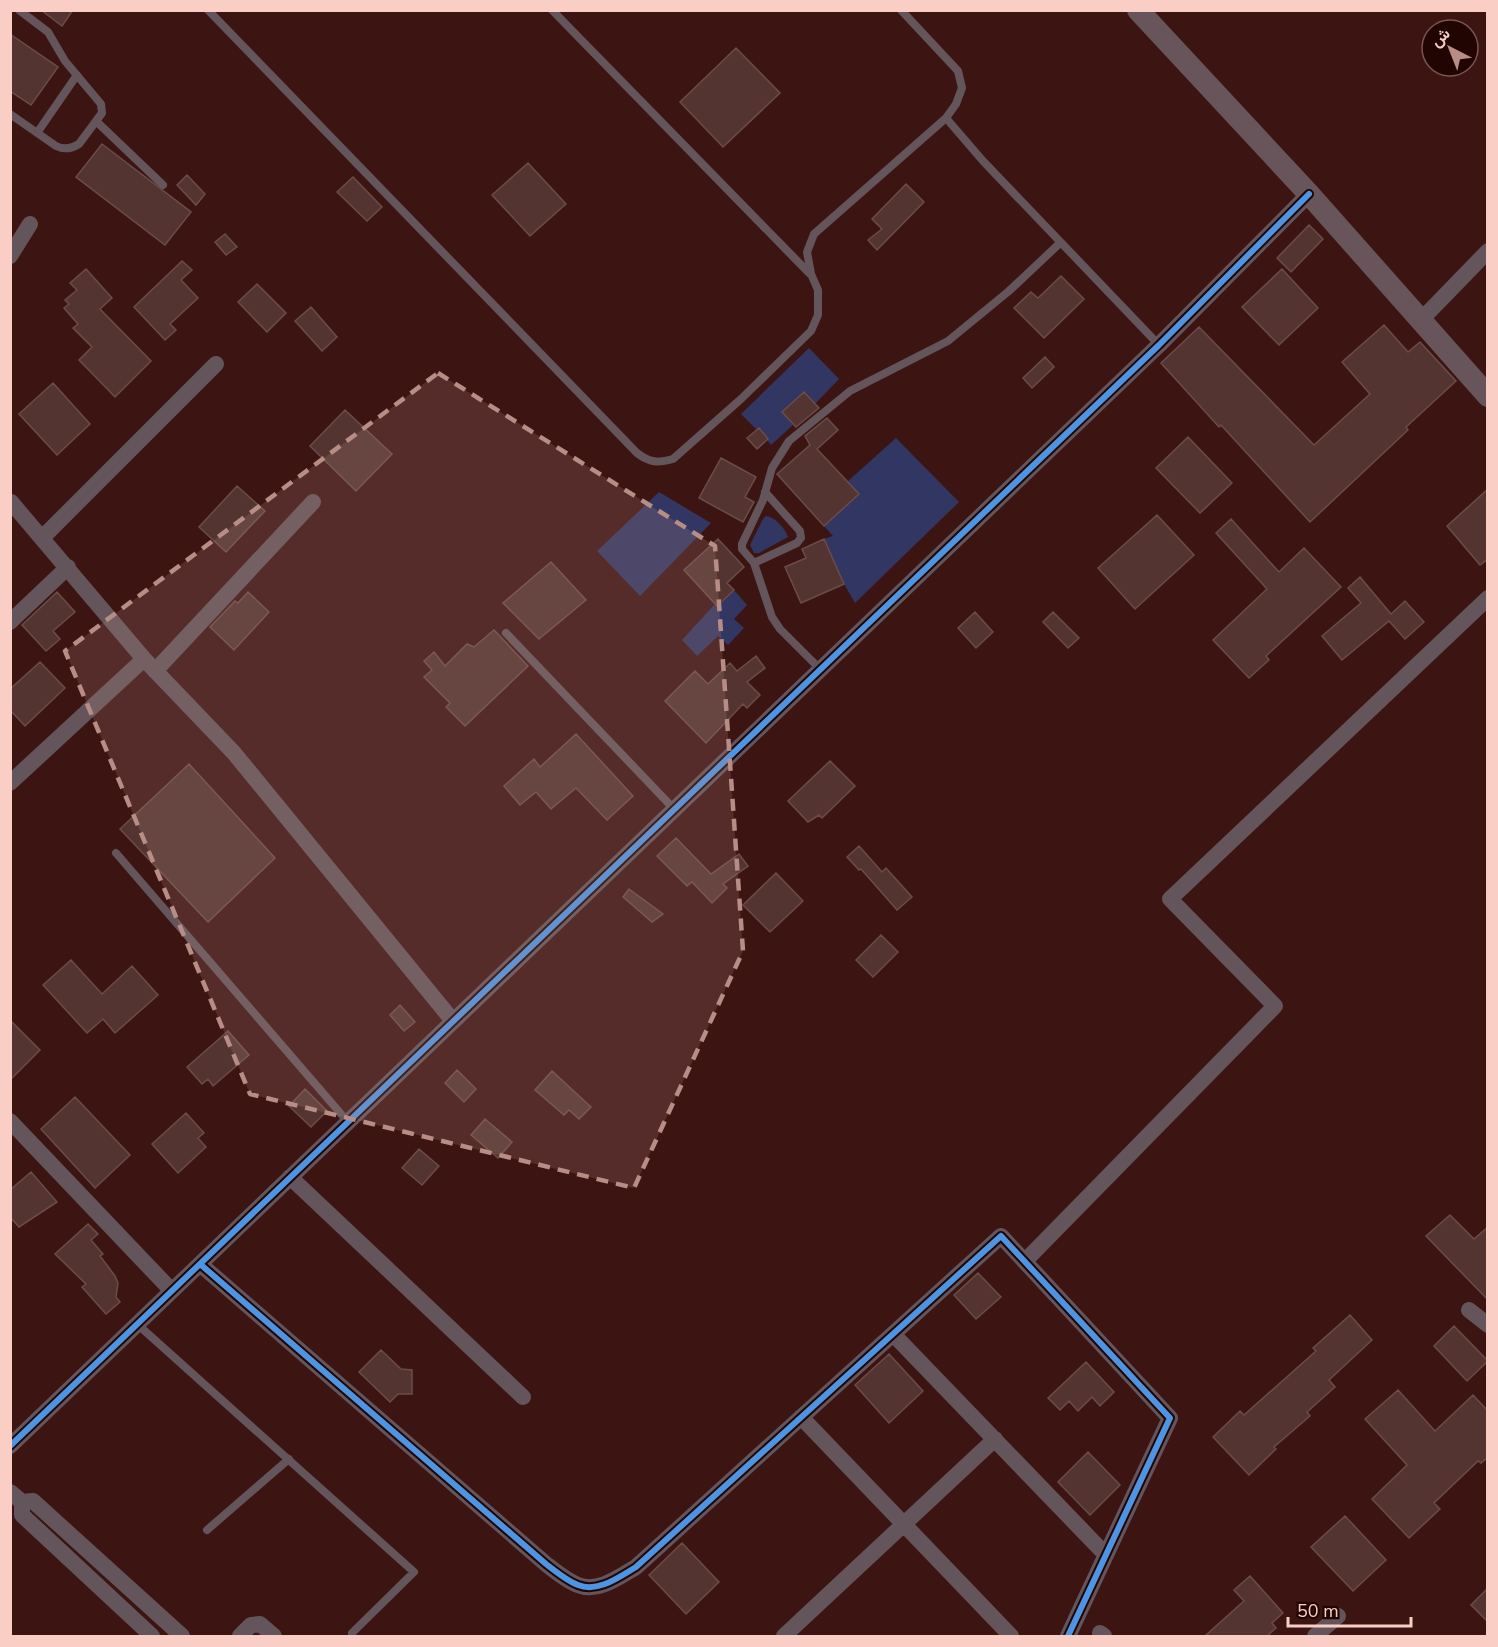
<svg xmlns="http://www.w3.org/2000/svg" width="1498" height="1647" font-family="'Nunito Sans',Vazirmatn,sans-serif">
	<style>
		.green { fill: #323662 }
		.building { fill: #533430; stroke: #6c4c48; stroke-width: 1.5 }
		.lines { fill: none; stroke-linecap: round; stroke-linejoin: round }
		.lane { stroke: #63555b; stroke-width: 8 }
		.street { stroke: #63555b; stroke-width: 16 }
		.secondary { stroke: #68555b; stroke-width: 22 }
		.cycleway-casing { stroke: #210503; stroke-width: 10 }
		.cycleway { stroke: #4d94e3; stroke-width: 6 }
		.marked { fill: #b88d86; fill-opacity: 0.2; stroke: #b88d86; stroke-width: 4.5; stroke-dasharray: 12 8; stroke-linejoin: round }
	</style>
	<rect width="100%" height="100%" fill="#3c1512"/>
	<path class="green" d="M809,348L839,379L815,404L804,392L782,412L793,425L771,445L767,440L768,439L759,428L757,430L741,414Z
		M896,438L959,502L855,603L844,584L824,539L833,536L824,526L858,494L847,482Z
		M659,492L711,523L640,596L597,551Z
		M766,516C775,517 785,528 788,537L759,553H754L750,545L763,519Z
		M734,590L747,605L734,619L744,628L728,645L718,636L697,656L682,640L715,604L717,606Z"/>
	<path class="building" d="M41,10H73L62,26Z
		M10,34L58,67L31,105L10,91Z
		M736,48L780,93L723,147L680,102Z
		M102,144L191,212L165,245L76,177Z
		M528,163L566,204L530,236L492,195Z
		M187,175L205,194L196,205L177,185Z
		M353,177L382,207L367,221L337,192Z
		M906,184L924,202L877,250L868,240L882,229L872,219Z
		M1309,225L1323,239L1291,272L1277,258Z
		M225,234L237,247L226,255L215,242Z
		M182,261L192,270L181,280L198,298L170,324L176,330L165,340L134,307Z
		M86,269L112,298L100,309L151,361L115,397L79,360L92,347L73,328L78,324L64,308L69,304L65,300L77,290L70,283Z
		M1282,269L1318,308L1279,345L1242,307Z
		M1061,276L1084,299L1044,338L1014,308L1031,292L1038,298Z
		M257,284L286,313L267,332L238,302Z
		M311,307L337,337L322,351L295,321Z
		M1384,325L1408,352L1420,342L1456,381L1406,427L1408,430L1310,522L1221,425L1219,427L1161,363L1199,327L1314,445L1370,394L1342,362Z
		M1045,357L1054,367L1032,388L1023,378Z
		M53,383L90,424L57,455L19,414Z
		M804,392L819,408L796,427L782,412Z
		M345,410L392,454L356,491L310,446Z
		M827,418L838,430L817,449L859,494L824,526L777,474L810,445L805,436Z
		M759,428L768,439L757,449L747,438Z
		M1188,437L1232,483L1200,513L1156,468Z
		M721,458L756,477L745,497L754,502L743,522L699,498Z
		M237,486L265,511L226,552L199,527Z
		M1488,489V559L1480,565L1447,526Z
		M1157,515L1194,555L1135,609L1098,568Z
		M1231,519L1279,572L1304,548L1341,587L1266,656L1269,660L1249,678L1213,640L1267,589L1216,533Z
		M718,539L744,567L727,583L734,590L717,606L684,570Z
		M824,539L844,584L801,603L785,567L806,558L802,549Z
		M551,562L586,600L539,639L503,603Z
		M1360,577L1391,614L1405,601L1424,622L1405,639L1389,621L1342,660L1322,636L1361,603L1348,588Z
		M57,592L75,612L53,631L60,639L46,651L22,625Z
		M248,592L269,612L234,650L210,627L235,601L238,603Z
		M975,612L993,632L976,648L958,628Z
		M1053,612L1079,638L1068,648L1043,622Z
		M494,630L528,666L465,726L446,707L450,703L424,677L432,670L424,661L434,652L445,666L467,644L474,647Z
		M756,656L765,668L747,682L760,695L747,708L743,704L706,743L665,701L695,671L708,684L730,663L737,671Z
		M40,662L65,688L25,726L10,710V689Z
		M576,734L633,796L607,820L576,788L551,809L536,792L520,805L504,786L534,759L540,767Z
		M830,761L855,786L822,818L819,815L808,822L788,801Z
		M189,764L275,858L208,922L120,829Z
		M676,838L711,874L739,854L748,866L723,884L727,888L712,903L692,882L687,886L657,856Z
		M859,846L882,872L886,868L912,897L897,910L861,869L859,870L847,857Z
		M776,873L803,901L770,932L743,905Z
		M629,889L663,914L652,922L623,897Z
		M881,935L898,952L873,977L856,960Z
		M71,960L102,994L132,966L158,995L115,1033L103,1019L87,1033L43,985Z
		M400,1005L415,1022L404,1031L390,1015Z
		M10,1020L40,1050L10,1080Z
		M228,1031L249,1055L213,1086L208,1079L202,1084L187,1067Z
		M457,1070L476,1089L464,1102L445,1083Z
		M552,1071L591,1107L579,1119L569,1110L564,1115L535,1090Z
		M305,1089L327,1111L311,1127L289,1106Z
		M75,1097L130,1155L95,1188L41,1129Z
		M186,1113L204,1133L198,1138L206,1147L178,1173L152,1144Z
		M485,1119L512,1142L498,1158L471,1135Z
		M419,1149L439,1166L422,1185L402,1168Z
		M31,1172L57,1202L19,1227L10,1217V1190Z
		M1450,1215L1474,1239L1488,1227V1300L1426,1236Z
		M88,1224L98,1234L91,1240L103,1254L100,1256L115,1276L118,1283L116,1297L120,1302L106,1314L82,1287L86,1284L55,1254Z
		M978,1273L1001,1297L976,1319L954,1295Z
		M1350,1315L1372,1340L1329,1380L1335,1387L1307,1412L1310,1416L1274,1447L1276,1449L1249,1475L1213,1437L1240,1411L1244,1415L1316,1351L1313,1348Z
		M1454,1326L1488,1361L1467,1381L1434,1346Z
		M381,1350L401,1369L412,1370V1394H398L390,1402L359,1372Z
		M889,1354L923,1391L889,1423L855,1385Z
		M1086,1362L1114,1392L1100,1406L1092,1397L1078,1411L1069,1401L1060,1410L1048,1398Z
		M1398,1390L1435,1431L1473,1395L1488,1411V1457L1481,1463L1478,1461L1434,1503L1440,1509L1409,1538L1372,1499L1407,1465L1365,1419Z
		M1088,1452L1120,1485L1090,1515L1058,1482Z
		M1345,1516L1386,1560L1353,1591L1311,1547Z
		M682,1543L719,1582L686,1614L649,1575Z
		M1250,1576L1283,1613L1272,1623L1276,1628L1267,1636H1205L1244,1601L1234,1590Z
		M1488,1588V1622L1471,1605Z"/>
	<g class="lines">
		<path class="lane" d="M208,10L637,453C650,463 658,463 673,459L741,399L811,331L818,315V290L811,274L807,252L814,234L946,118L956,104L962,88L958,71L901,10
			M552,10L810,274
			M10,114L56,146C64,150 71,149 79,144L102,113L101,104L65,61L48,32L19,10
			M946,118L983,161L1159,345
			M97,122L163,185
			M37,133L77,75
			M765,492L800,531L801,538L797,543L754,563L742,549V544L763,500L772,468L789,441L850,391L948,341L1009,291L1060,243
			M754,563L772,617L780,629L820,669
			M506,633L674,809
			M116,853L348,1122
			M137,1324L414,1572L352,1633
			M207,1530L289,1459"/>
		<path class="street" d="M10,256L30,224
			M1420,321L1488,251
			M11,502L144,659L234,753L453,1021
			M42,538L216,364
			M10,622L68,567
			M155,671L313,502
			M10,783L144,659
			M10,1121L171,1290
			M290,1177L523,1397
			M1025,1261L1275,1006L1170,899L1488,598
			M200,1264L546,1564C555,1571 567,1581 578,1585C598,1593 619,1577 636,1567L1001,1236L1170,1418L1068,1636
			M1469,1310L1488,1325
			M893,1334L1106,1555
			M801,1417L1011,1636
			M10,1446L1159,345L1309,194
			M10,1492L22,1502L33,1501L182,1636
			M22,1502V1515L152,1636
			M1100,1633L1104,1636
			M240,1636L251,1625L260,1624L274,1636
			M784,1636L995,1439
			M1315,1636L1338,1616"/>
		<path class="secondary" d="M1138,10L1309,194L1488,396"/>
		<defs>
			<path id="cycleway" d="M200,1264L546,1564C555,1571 567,1581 578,1585C598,1593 619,1577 636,1567L1001,1236L1170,1418L1068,1636
				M10,1446L1159,345L1309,194"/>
		</defs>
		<use href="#cycleway" class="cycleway-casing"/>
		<use href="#cycleway" class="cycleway"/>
	</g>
	<path class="marked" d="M438,373L715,546L743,951L634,1188L250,1094L65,651Z"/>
	<rect width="1498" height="1647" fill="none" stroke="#facec5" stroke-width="24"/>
	<g transform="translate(1450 48) rotate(318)"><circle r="28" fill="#210503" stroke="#785551" stroke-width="1.5"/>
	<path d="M0-4.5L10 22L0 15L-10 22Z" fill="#b88d86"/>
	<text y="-9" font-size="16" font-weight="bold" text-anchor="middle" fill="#facec5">ش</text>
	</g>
	<path d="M1288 1617v9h123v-9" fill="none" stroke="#facec5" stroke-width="3"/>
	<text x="1297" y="1617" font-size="18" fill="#facec5" stroke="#210503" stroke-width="4.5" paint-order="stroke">50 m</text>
</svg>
